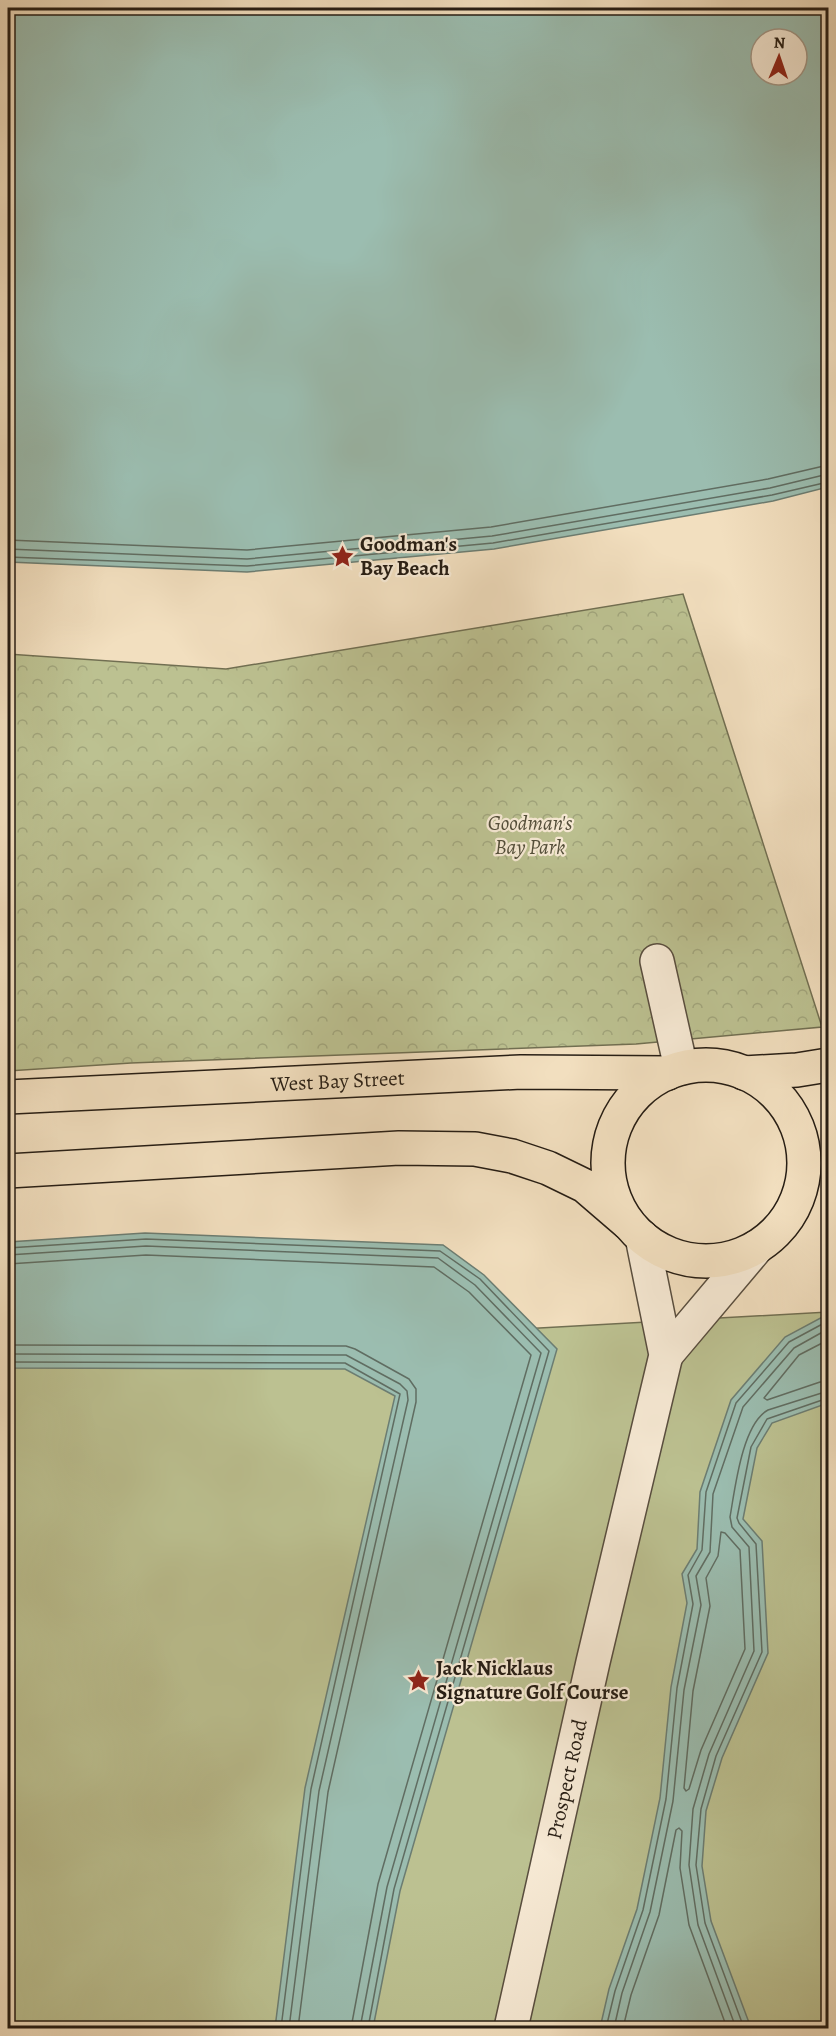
<svg xmlns="http://www.w3.org/2000/svg" width="836" height="2036" font-family="Alegreya,serif">
	<style>
		.grass { fill: #bcc191; stroke: #716f52; stroke-width: 1.5 }
		.park { fill: url(#park-crowns); stroke: #716f52; stroke-width: 1.5 }
		.water { fill: #9bbdb0; stroke: #6c7d72; stroke-width: 1.5; fill-rule: evenodd }
		.lines { fill: none; stroke-linecap: round; stroke-linejoin: round }
		.shore { stroke: #606d62; stroke-width: 1.5 }
		.minor-casing { stroke: #594e3f; stroke-width: 36 }
		.major-casing { stroke: #261d14; stroke-width: 36 }
		.minor { stroke: #f7ead5; stroke-width: 33 }
		.major { stroke: #f2dfbf; stroke-width: 33 }
		.labels { text-anchor: middle; stroke-width: 4.5; stroke-linejoin: round; paint-order: stroke }
		.poi-label { font-size: 21px; font-weight: bold; fill: #261d14; stroke: #f7ead5; text-anchor: start }
		.park-label { font-size: 21px; font-style: italic; fill: #534e3a; stroke: #f7ead5 }
		.street-label { font-size: 21px; fill: #261d14; stroke: #f7ead5 }
	</style>
	<defs>
		<pattern id="park-crowns" width="20" height="18" patternUnits="userSpaceOnUse" patternTransform="scale(1.5)"><rect width="20" height="18" fill="#bcc191"/><path d="M2 6a3 3 0 1 1 6 0M12 15a3 3 0 1 1 6 0" fill="none" stroke="#a1a57c"/></pattern>
	</defs>
	<rect width="100%" height="100%" fill="#f2dfbf"/>
	<filter id="stains"><feTurbulence type="fractalNoise" baseFrequency=".00333" numOctaves="4"/><feColorMatrix values="0 0 0 0 .2 0 0 0 0 .09 0 0 0 0 .02 0 0 0 .5 -.17"/></filter>
	<radialGradient id="worn" r=".72"><stop offset=".6" stop-color="#630" stop-opacity="0"/><stop offset="1" stop-color="#630" stop-opacity=".3"/></radialGradient>
	<path class="grass" d="M8,1280L487,1331L828,1312V2028H8Z"/>
	<path class="park" d="M683,594L822,1027L636,1044L131,1063L8,1071V654L226,669Z"/>
	<path class="water" d="M8,8H828V487L773,501L494,549L247,572L8,562ZM761,39H797V75H761Z
		M145,1233L443,1245L484,1275L557,1349L400,1891L373,2028H275L305,1788L395,1396L345,1369L8,1368V1242Z
		M828,1314V1403L772,1423L757,1448L743,1519L762,1541L768,1653L722,1758L706,1811L702,1866L711,1921L751,2028H600L609,1989L637,1909L660,1798L671,1687L687,1603L682,1574L697,1549L700,1492L731,1400L785,1337Z"/>
	<g class="lines">
		<path class="shore" d="M8,540L247,550L491,527L768,479L828,465
			M8,549L247,559L492,536L770,488L828,474
			M8,557L247,566L493,543L772,495L828,482
			M8,1248L146,1239L440,1251L480,1279L549,1351L394,1889L368,2028
			M8,1255L146,1246L438,1258L475,1285L541,1353L387,1887L360,2028
			M8,1264L146,1255L434,1267L469,1292L531,1355L378,1884L351,2028
			M828,1340L799,1355L764,1398L767,1400L820,1382H828
			M8,1345L346,1346L355,1349L409,1379L416,1389V1402L328,1792L298,2028
			M8,1354L346,1355L400,1384L407,1391L408,1400L319,1791L289,2028
			M8,1362L345,1363L400,1394L311,1789L281,2028
			M721,1532L725,1533L740,1550L745,1649L701,1750L689,1789L686,1791L684,1788L693,1691L710,1606L706,1578L718,1556Z
			M606,2028L615,1991L643,1910L666,1799L677,1688L693,1604L688,1575L702,1550L706,1492L736,1403L789,1342L828,1321
			M614,2028L622,1993L650,1912L673,1801L684,1690L701,1605L696,1576L710,1552L713,1494L743,1407L794,1348L828,1329
			M623,2028L631,1995L659,1915L676,1830L679,1828L682,1831L680,1868L689,1925L727,2028
			M736,2028L698,1925L689,1865L693,1809L709,1754L754,1651L749,1547L732,1527L730,1517C735,1489 742,1424 768,1410L828,1391
			M744,2028L705,1923L696,1865L701,1809L716,1756L762,1652L756,1544L739,1523L737,1518L751,1447L767,1419L828,1398"/>
		<defs>
			<g id="minor">
				<path d="M657,961L681,1068"/>
				<path d="M666,1355L757,1247"/>
				<path id="s1" d="M511,2028L593,1662L666,1355L642,1237"/>
			</g>
			<g id="major">
				<circle cx="706" cy="1163" r="98"/>
				<path d="M744,1073L797,1070L828,1065"/>
				<path id="s2" d="M8,1097L521,1072L668,1073"/>
				<path d="M8,1171L399,1148L475,1149L512,1156L548,1168L585,1186L628,1223"/>
			</g>
		</defs>
		<use href="#minor" class="minor-casing"/>
		<use href="#major" class="major-casing"/>
		<use href="#minor" class="minor"/>
		<use href="#major" class="major"/>
	</g>
	<defs>
		<symbol id="sight-bare" viewBox="-9 -9 18 18"><path d="M0-6L1.8-2.2L6-1.7L2.9 1.2L3.7 5.4L0 3.3L-3.7 5.4L-2.9 1.2L-6-1.7L-1.8-2.2Z" fill="#8f2418" stroke="#f7ead5" stroke-width="2.5" paint-order="stroke"/></symbol>
	</defs>
	<g fill-rule="evenodd">
		<use href="#sight-bare" x="326" y="540" width="33" height="33"/>
		<use href="#sight-bare" x="402" y="1664" width="33" height="33"/>
	</g>
	<g class="labels">
		<g class="poi-label">
			<text x="360" y="551">Goodman's<tspan x="360" dy="24">Bay Beach</tspan></text>
			<text x="436" y="1675">Jack Nicklaus<tspan x="436" dy="24">Signature Golf Course</tspan></text>
		</g>
		<g class="park-label">
			<text x="530" y="830">Goodman's<tspan x="530" dy="24">Bay Park</tspan></text>
		</g>
		<g class="street-label">
			<text dy="7" stroke="none"><textPath href="#s2" startOffset="330">West Bay Street</textPath></text>
			<text dy="7" stroke="none"><textPath href="#s1" startOffset="255">Prospect Road</textPath></text>
		</g>
	</g>
	<rect width="836" height="2036" fill="none" stroke="#f2dfbf" stroke-width="30"/>
	<rect x="9" y="9" width="818" height="2018" fill="none" stroke="#261d14" stroke-width="3"/>
	<rect x="15" y="15" width="806" height="2006" fill="none" stroke="#261d14" stroke-width="1.5"/>
	<g transform="translate(779 57) rotate(2)"><circle r="28" fill="#f7ead5" stroke="#a39888" stroke-width="1.5"/>
	<path d="M0-4.5L10 22L0 15L-10 22Z" fill="#8f2418"/>
	<text y="-9" font-size="16" font-weight="bold" text-anchor="middle" fill="#261d14">N</text>
	</g>
	<rect width="100%" height="100%" filter="url(#stains)"/>
	<rect width="100%" height="100%" fill="url(#worn)"/>
</svg>
